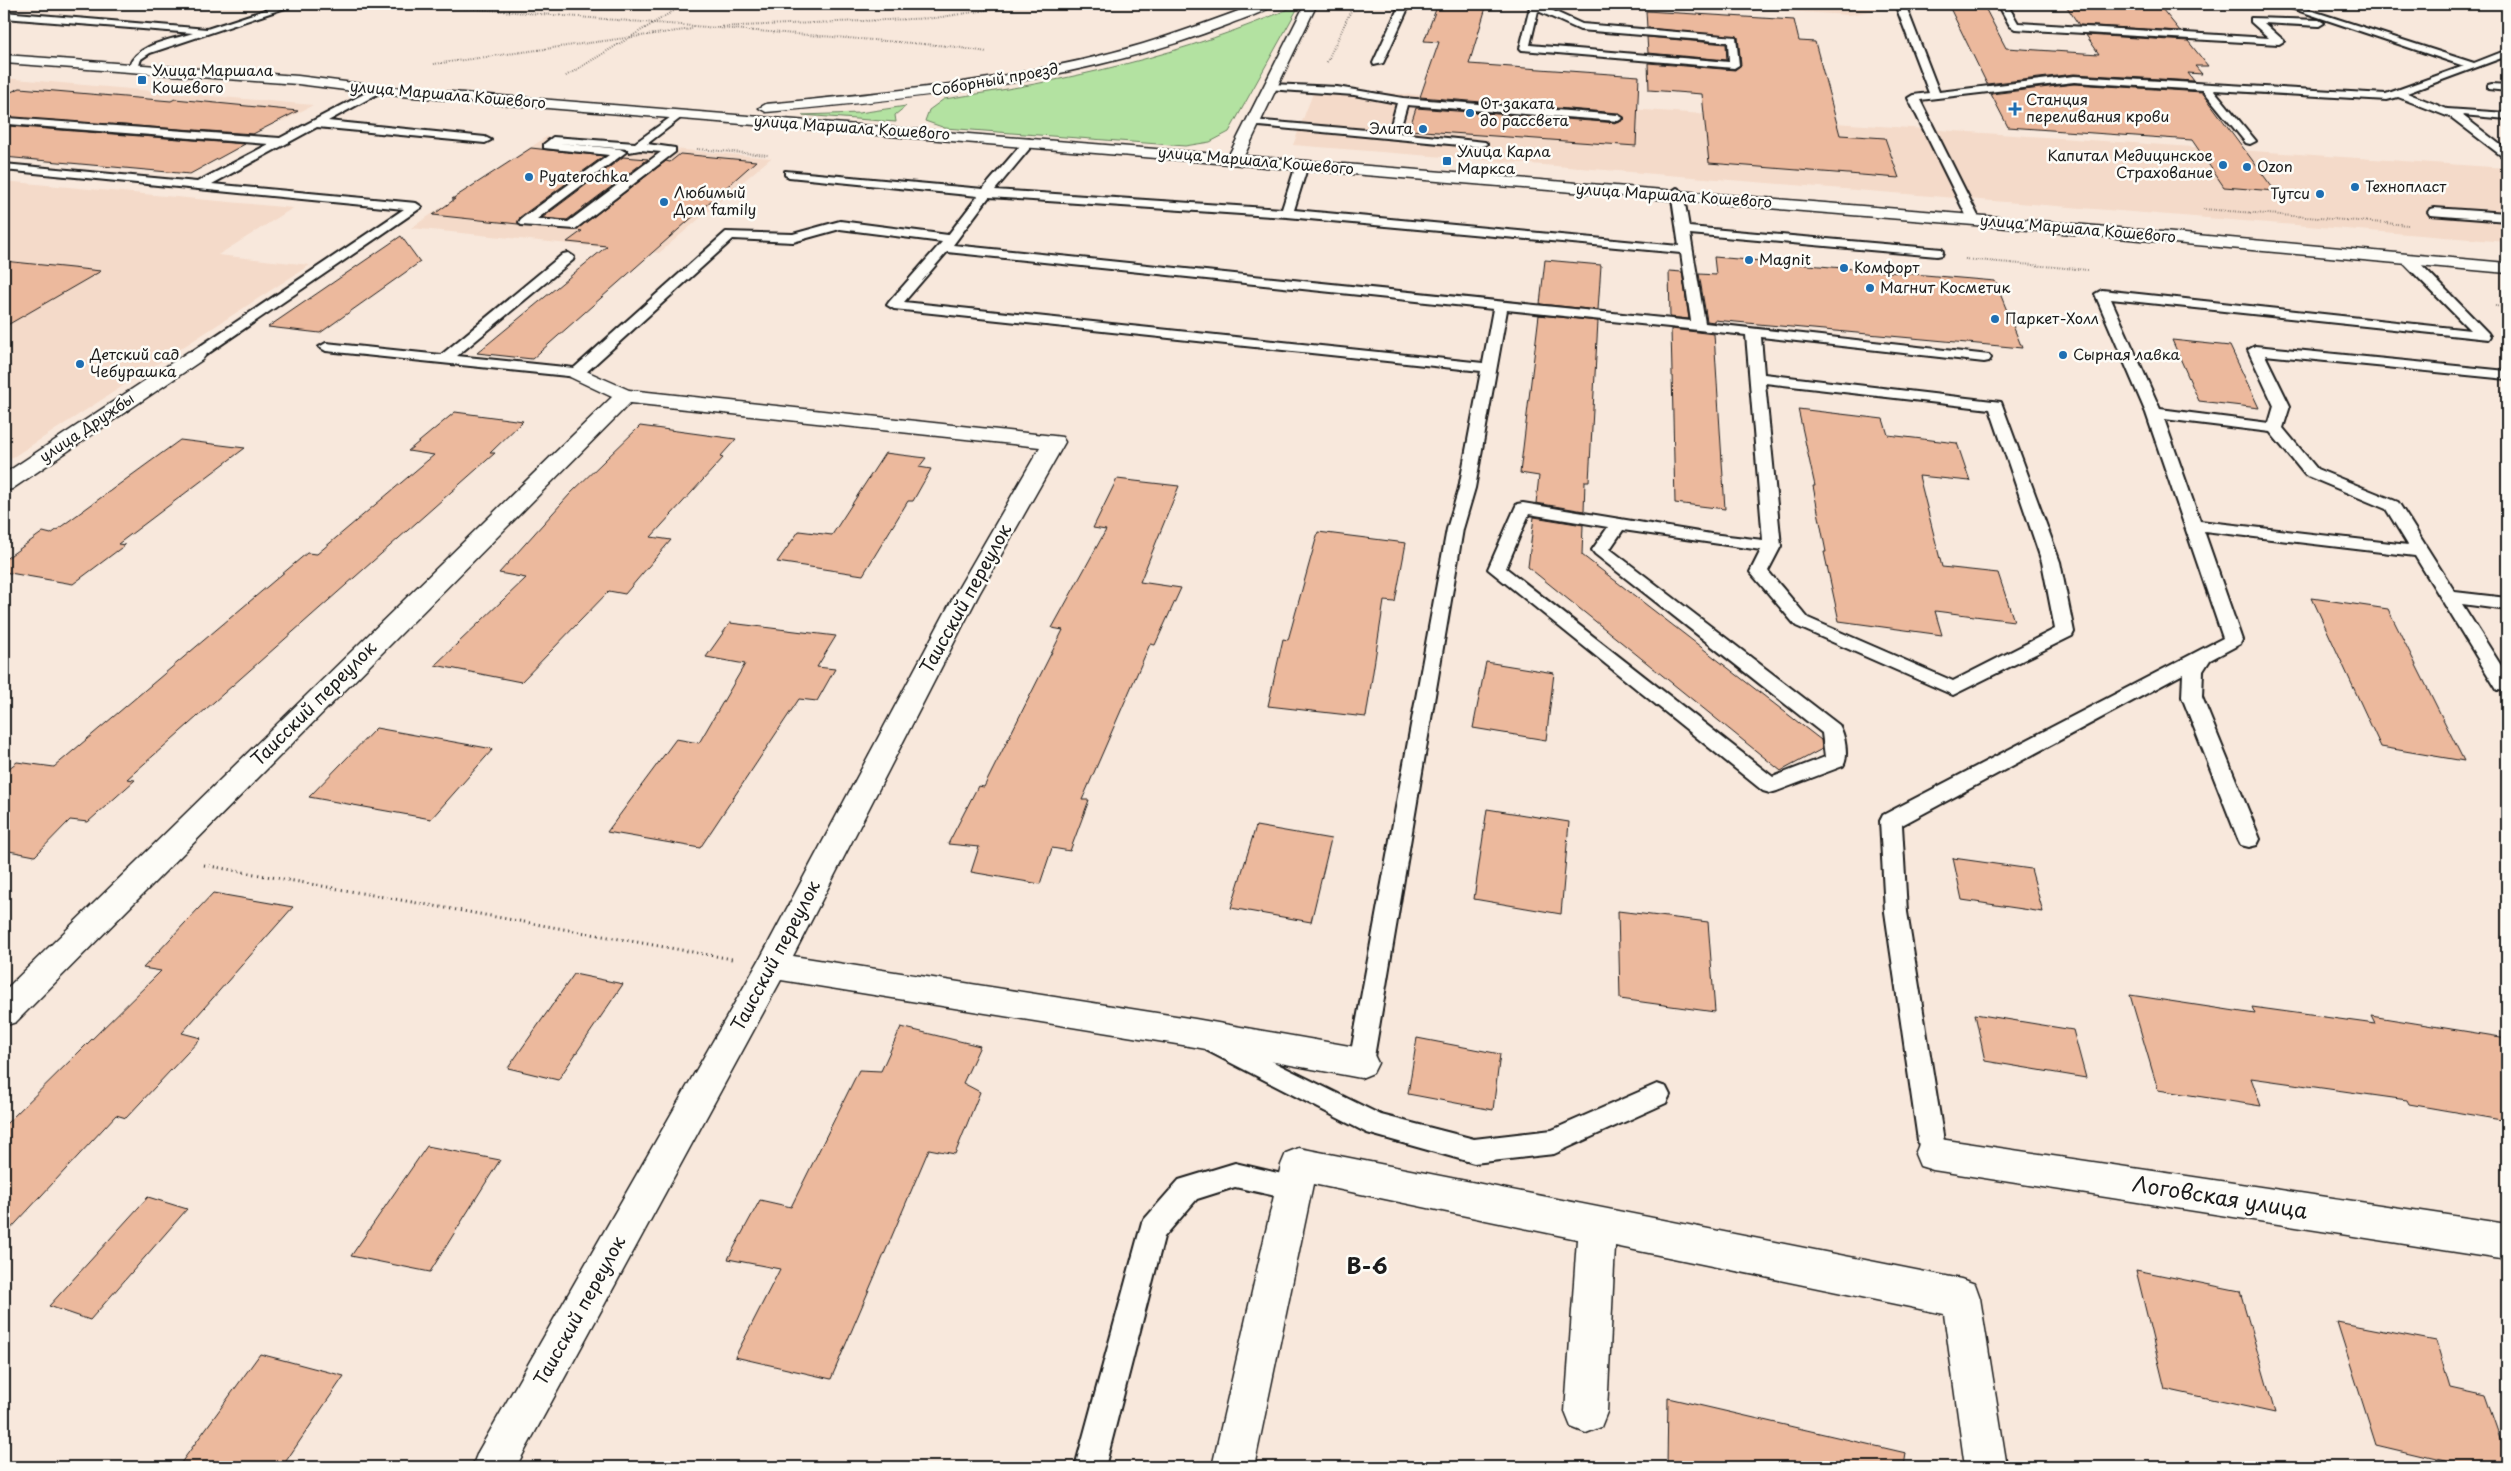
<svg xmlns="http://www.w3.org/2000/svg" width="2511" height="1471" viewBox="0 0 2511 1471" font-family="'Playpen Sans',sans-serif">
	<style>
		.built { fill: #f4dac9 }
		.green { fill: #b3e2a1; stroke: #687f5e }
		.building { fill: #ecb99d; stroke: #1c1c1c }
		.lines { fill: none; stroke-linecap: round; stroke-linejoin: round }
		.lane-casing { stroke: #1c1c1c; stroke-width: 4 }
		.street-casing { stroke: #1c1c1c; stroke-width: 3 }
		.secondary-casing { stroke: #1c1c1c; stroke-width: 3 }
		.path-far1 { stroke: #1c1c1c; stroke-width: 2; stroke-dasharray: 0.5 2; stroke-linecap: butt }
		.path { stroke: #1c1c1c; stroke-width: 3; stroke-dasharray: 1 4; stroke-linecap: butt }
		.lane { fill: #fdfcf7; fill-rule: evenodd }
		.street { fill: #fdfcf7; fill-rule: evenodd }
		.secondary { fill: #fdfcf7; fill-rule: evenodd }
		.poi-dot { fill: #1f6fb2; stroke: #fdfcf7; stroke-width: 2 }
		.labels { text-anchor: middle; stroke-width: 5; stroke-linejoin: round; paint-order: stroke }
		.far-poi-label { font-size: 15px; fill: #1c1c1c; stroke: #fdfcf7; text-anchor: start }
		.far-street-label { font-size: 15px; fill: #1c1c1c; stroke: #fdfcf7 }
		.street-label { font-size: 18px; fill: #1c1c1c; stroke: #fdfcf7 }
		.near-street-label { font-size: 21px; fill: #1c1c1c; stroke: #fdfcf7 }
		.near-neighbourhood-label { font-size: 22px; font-weight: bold; fill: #1c1c1c; stroke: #fdfcf7 }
	</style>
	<rect width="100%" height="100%" fill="#f8e8dc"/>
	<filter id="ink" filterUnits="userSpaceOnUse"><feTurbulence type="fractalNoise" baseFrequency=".02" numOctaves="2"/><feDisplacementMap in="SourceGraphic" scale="10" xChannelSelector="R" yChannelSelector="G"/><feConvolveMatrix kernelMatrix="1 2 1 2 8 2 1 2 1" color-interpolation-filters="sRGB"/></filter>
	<g filter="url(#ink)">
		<g class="built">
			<polygon points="1673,4 1879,4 1880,9 1850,15"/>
			<polygon points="4,78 313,105 283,121 4,96"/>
			<polygon points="1315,88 2507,168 2507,242 1293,145"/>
			<polygon points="546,137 771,158 659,253 411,228"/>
			<polygon points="4,181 293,208 218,255 310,265 4,463"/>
		</g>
		<g class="green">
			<path d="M1300,4L1229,132L1210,142L1185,146L945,128L925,121L929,110L944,99C1069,81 1185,55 1300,4Z"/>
			<polygon points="906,106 895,115 896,122 802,115 859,113"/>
		</g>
		<g class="building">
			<polygon points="1438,4 1487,4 1469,64 1639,76 1636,146 1409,130 1416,108 1618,123 1625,119 1618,113 1420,97 1439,42 1424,41"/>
			<polygon points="1948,4 1983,4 2006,48 2099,54 2086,35 2188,41 2208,66 2195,66 2202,74 2188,73 2194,81 2074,74 1987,84"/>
			<polygon points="2065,4 2158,4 2180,31 2079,25"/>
			<polygon points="1646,11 1794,20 1799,41 1815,42 1840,135 1885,138 1899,178 1709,163 1702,94 1649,90 1648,63 1735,70 1741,65 1738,37 1647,28"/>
			<polygon points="1647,37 1726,44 1727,60 1648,53"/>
			<polygon points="2074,84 2202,92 2275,191 2224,187 2192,140 2008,127 1991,94"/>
			<polygon points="20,88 171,101 175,99 298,111 253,134 4,117 4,95"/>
			<polygon points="4,125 8,126 245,144 190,174 4,157"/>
			<polygon points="531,148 604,156 520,217 518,224 433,215 455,199 452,199"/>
			<polygon points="680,154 756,161 532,359 477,353 607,246 567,242 582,231 576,230 666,161 670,162"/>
			<polygon points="623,157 648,159 567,220 542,218"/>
			<polygon points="401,236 420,262 320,333 268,327"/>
			<polygon points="1714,257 1995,281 2022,348 1714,320 1714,322 1707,321 1699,274 1716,275"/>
			<polygon points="1545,260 1601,265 1598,310 1540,304"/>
			<polygon points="4,261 101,271 4,327"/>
			<polygon points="1669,271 1682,272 1689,319 1670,317"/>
			<polygon points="1539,315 1598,321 1589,481 1585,481 1584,511 1536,503 1539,476 1520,473"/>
			<polygon points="1671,329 1714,334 1725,509 1675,503"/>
			<polygon points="2172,340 2230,346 2259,408 2199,401"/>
			<polygon points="1798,409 1883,419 1888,435 1957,443 1970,481 1919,476 1942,567 1998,573 2014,621 1935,611 1942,635 1839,621 1824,552 1826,552 1813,486 1815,486"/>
			<polygon points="455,412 523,421 490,453 495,453 127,779 135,780 88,822 70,820 35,856 4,850 4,772 17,762 54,767 307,553 317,554 434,455 408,451"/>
			<polygon points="640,426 736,439 720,457 723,458 651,537 671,540 625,594 609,591 521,682 435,665 526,578 499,573 570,494"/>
			<polygon points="180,440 245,448 118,544 125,545 73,584 4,572 4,560 43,532 51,534"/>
			<polygon points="885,453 926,458 919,467 931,469 913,501 908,501 863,575 777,562 799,531 832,535"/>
			<polygon points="1117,479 1179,486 1140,582 1181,588 1155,645 1150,644 1082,800 1089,800 1070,851 1052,848 1040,884 971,872 979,847 948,844 978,786 984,787 1063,630 1052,628 1106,530 1093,528"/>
			<polygon points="1534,517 1583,525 1582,555 1821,740 1822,749 1781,771 1528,567"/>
			<polygon points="1318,532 1406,543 1395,602 1384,601 1366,717 1268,706 1283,639 1288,640"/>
			<polygon points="2312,598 2388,609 2464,761 2381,747"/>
			<polygon points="730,623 836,636 817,667 835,669 817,701 799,699 700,848 607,832 676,739 699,743 745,664 706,657"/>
			<polygon points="1486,662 1554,673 1546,740 1473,728"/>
			<polygon points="376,728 493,749 431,819 309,797"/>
			<polygon points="1487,809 1569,822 1561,914 1474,899"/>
			<polygon points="1256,826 1331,839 1311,922 1231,908"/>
			<polygon points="1953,858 2031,869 2043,912 1962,900"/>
			<polygon points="213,893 293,907 182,1033 201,1038 126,1118 116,1115 4,1236 4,1126 161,971 143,968"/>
			<polygon points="1618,911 1708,922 1715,1012 1620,999"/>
			<polygon points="574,974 623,984 558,1080 508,1068"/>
			<polygon points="2130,995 2255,1014 2252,1007 2375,1024 2371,1016 2507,1038 2507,1121 2409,1104 2407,1100 2251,1078 2261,1106 2158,1090"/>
			<polygon points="1975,1014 2073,1030 2086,1078 1985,1061"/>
			<polygon points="901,1027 980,1046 963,1083 980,1092 955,1154 929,1149 831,1379 735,1357 780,1269 728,1259 760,1200 791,1207 859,1070 881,1071"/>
			<polygon points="1417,1038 1500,1054 1493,1110 1408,1094"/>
			<polygon points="427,1146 500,1160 430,1272 351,1256"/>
			<polygon points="148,1197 187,1209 90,1320 49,1306"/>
			<polygon points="2136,1270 2240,1291 2275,1413 2165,1389"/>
			<polygon points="2337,1322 2436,1341 2450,1388 2486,1396 2507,1456 2507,1467 2469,1467 2376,1445"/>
			<polygon points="260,1354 344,1376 282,1467 178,1467"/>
			<polygon points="1668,1398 1906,1453 1904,1467 1667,1467"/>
		</g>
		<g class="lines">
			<g class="lane-casing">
				<g id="lane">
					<path d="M283,4H297L150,53L141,59L138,68L134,69L129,66C138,43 172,40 193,33L4,18V12L207,29Z"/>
					<polygon points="1400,4 1410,4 1383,63 1374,65 1373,63"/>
					<path d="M1525,4H1538L1582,24L1736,37L1739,65L1734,68L1522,50L1520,48L1530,7ZM1538,11L1580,30L1728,42L1729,62L1530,45Z"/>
					<polygon points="1895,4 1905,4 1939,92 2074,76 2386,94 2464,66 2279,4 2291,4 2474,63 2507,50 2507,56 2407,93 2447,109 2507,113 2507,119 2462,115 2507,150 2507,158 2503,157 2452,118 2398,97 2387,100 2214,90 2256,141 2250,144 2246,143 2203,90 2074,82 1920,100 1978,216 1976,219 1968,219 1908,98 1913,95 1929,93"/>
					<polygon points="1998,4 2007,4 2018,23 2269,38 2251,22 2251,18 2319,20 2324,23 2319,26 2264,23 2282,39 2284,41 2279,44 2015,29 2010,26"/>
					<polygon points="1271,84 1337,87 1403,98 1618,115 1623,118 1618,121 1407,105 1399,133 1485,142 1487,144 1481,147 1248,125 1248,121 1252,120 1389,132 1397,103 1354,95 1267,89 1267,85"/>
					<polygon points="2492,84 2507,85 2507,91 2488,89 2488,85"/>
					<polygon points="377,87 381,88 381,92 328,121 485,137 491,140 485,143 317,127 212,184 416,203 422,207 200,359 195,360 188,356 190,353 404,209 4,170 4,164 197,182 269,144 8,124 4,123 4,119 8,118 280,138"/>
					<path d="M678,112L683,115L682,117L647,144L675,148V152L575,229L521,225L519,222L521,219L609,155L544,148V144L553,137L635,143ZM558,143L628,149L629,152L640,150L661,152L568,222L537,219L626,152L620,149Z"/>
					<path d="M1029,139L1035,142L995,190L1282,209L1296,165L1302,162L1308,165L1294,210L1679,246L1671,192L1677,188L1683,192L1689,227L1942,249L1943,252L1942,255L1937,256L1690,234L1705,323L1989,355L1991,358L1989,361L1984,362L1761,337L1764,374L2001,402L2060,562L2074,632L2072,636L1953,695L1796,626L1750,572L1761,550L1623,530L1610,549L1839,725C1845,734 1849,757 1843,766L1777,791L1770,793L1763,791L1488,569L1515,508L1517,504L1523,503L1711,534L1763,540L1746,335L1507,310L1475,488L1463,529L1373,1063L1370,1071L1361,1074L1352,1071L1349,1063L1447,529L1459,488L1481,371L894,309L887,305L889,302L942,242L840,229L793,242L733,239L582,376L577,377L326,351L319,347L326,343L441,355L563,254L568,253L574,257L573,260L457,356L574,368L726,232L793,234L840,221L948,235L978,196L789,177L785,175V171L983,189L1025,140ZM989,197L1287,217L1681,253L1691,321L953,245ZM947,252L1493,309L1483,363L904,302ZM1765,383L1990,409L2042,562L2055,629L1953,681L1808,618L1768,571L1781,546ZM1529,514L1608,527L1592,550L1595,554L1822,733L1825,757L1773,777L1506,568Z"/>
					<polygon points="2434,208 2507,213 2507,221 2430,215 2428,212 2430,209"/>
					<path d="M2408,255L2413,256L2488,333L2490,336L2488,339L2111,299L2160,409L2269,423L2274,406L2248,350L2255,346L2507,371V379L2265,355L2290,406L2283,428L2317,469L2398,502L2455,592L2507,598V610L2462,604L2507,675V691L2497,690L2415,556L2204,531L2242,640L2240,644L2210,660L2203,671L2202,697L2260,839L2257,845L2249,847L2241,845L2238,839L2182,697L2183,674L1902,825L1907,912L1946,1154L1942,1162L1933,1166L1924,1162L1920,1154L1885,912L1880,821L1883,815L2223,638L2146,413L2095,294L2102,290L2470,330L2403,262L2402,259L2403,256ZM2164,419L2270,432L2305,475L2386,509L2408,545L2200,521Z"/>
					<polygon points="1215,1033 1381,1115 1474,1139 1552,1130 1657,1084 1666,1087 1670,1095 1666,1103 1554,1154 1474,1163 1367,1133 1206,1050 1203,1043 1206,1036"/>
					<polygon points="1235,1163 1303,1179 1307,1188 1303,1197 1294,1200 1235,1187 1197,1199 1164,1237 1105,1467 1075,1467 1142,1222 1179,1180"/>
				</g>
			</g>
			<g class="street-casing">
				<g id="street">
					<polygon points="195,350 202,352 205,356 202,360 12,489 4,491 4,474 188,352"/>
					<polygon points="577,367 629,390 1054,436 1062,437 1065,442 979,594 793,956 1195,1019 1361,1048 1373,1053 1378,1063 1373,1073 1361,1078 1195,1047 781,980 516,1467 472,1467 478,1452 761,957 955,594 1040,447 630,403 16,1022 4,1026 4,991 612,397 570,377 567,373 570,369"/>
					<polygon points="1933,1138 2507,1224 2507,1260 1933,1170 1920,1166 1915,1154 1920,1142"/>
					<polygon points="1299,1148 1961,1279 1975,1284 1980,1298 2007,1467 1965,1467 1944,1314 1615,1246 1607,1412 1601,1427 1586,1433 1571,1427 1565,1412 1577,1239 1313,1184 1254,1467 1212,1467 1281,1165 1286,1153"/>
				</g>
			</g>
			<g class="secondary-casing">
				<g id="secondary">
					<path d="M1257,4H1274C1268,12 1240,19 1230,24C1083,81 922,98 766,112L759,108L766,104C892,92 1021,80 1143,44C1182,32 1220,18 1257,4Z"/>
					<polygon points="1305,4 1317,4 1244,156 1974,215 2507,263 2507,273 1974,225 377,94 298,84 4,63 4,55 298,76 377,86 1229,155"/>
				</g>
			</g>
			<g class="path-far1">
				<polyline points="412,4 949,46 987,52"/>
				<polyline points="716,27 935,18 1025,4"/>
				<polyline points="1327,62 1354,4"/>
				<polyline points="434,64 692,29"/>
				<polyline points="566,76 685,4"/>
				<polyline points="697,149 768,155"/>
				<polyline points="2203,209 2409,225"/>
				<polyline points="1965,259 2088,270"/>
				<polyline points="2495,306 2507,307"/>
			</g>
			<polyline class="path" points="204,865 732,959"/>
			<use href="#lane" class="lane"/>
			<use href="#street" class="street"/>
			<use href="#secondary" class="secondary"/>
		</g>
	</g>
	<g class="poi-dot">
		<rect x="137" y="75" width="10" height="10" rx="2.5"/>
		<path d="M2012.5 101.5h5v5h5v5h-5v5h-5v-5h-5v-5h5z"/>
		<circle cx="1470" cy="113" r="5"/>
		<circle cx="1423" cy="129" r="5"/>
		<rect x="1442" y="156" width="10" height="10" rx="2.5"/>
		<circle cx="2223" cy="165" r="5"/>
		<circle cx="2247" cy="167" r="5"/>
		<circle cx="529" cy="177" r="5"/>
		<circle cx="2355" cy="187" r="5"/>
		<circle cx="2320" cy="194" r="5"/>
		<circle cx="664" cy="202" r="5"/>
		<circle cx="1749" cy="260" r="5"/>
		<circle cx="1844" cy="268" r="5"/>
		<circle cx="1870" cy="288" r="5"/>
		<circle cx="1995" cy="319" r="5"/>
		<circle cx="2063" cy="355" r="5"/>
		<circle cx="80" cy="364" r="5"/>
	</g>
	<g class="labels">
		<g class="far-poi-label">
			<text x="152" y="76">Улица Маршала<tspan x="152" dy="17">Кошевого</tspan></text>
			<text x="2026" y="105">Станция<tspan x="2026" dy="17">переливания крови</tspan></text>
			<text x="1480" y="109">От заката<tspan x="1480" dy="17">до рассвета</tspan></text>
			<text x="1413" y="134" text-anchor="end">Элита</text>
			<text x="1457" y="157">Улица Карла<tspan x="1457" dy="17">Маркса</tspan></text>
			<text x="2213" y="161" text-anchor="end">Капитал Медицинское<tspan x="2213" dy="17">Страхование</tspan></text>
			<text x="2257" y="172">Ozon</text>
			<text x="539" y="182">Pyaterochka</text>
			<text x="2365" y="192">Технопласт</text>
			<text x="674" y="198">Любимый<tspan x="674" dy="17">Дом family</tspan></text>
			<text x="2310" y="199" text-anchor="end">Тутси</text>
			<text x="1759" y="265">Magnit</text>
			<text x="1854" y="273">Комфорт</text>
			<text x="1880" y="293">Магнит Косметик</text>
			<text x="2005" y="324">Паркет-Холл</text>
			<text x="90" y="360">Детский сад<tspan x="90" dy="17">Чебурашка</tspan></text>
			<text x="2073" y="360">Сырная лавка</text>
		</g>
		<g class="far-street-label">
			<text transform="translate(995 80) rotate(-10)" y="5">Соборный проезд</text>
			<text transform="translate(448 95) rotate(5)" y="5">улица Маршала Кошевого</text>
			<text transform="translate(852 128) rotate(4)" y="5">улица Маршала Кошевого</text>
			<text transform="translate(1256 161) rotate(5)" y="5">улица Маршала Кошевого</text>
			<text transform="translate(1674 196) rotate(4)" y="5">улица Маршала Кошевого</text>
			<text transform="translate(2078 229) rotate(5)" y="5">улица Маршала Кошевого</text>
			<text transform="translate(87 428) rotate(-34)" y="5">улица Дружбы</text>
		</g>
		<g class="street-label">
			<text transform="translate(966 599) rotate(-61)" y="6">Таисский переулок</text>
			<text transform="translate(314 704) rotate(-45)" y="6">Таисский переулок</text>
			<text transform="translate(776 956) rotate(-62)" y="6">Таисский переулок</text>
			<text transform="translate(580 1311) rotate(-61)" y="6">Таисский переулок</text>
		</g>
		<g class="near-street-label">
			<text transform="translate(2220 1198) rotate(9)" y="7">Логовская улица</text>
		</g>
		<g class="near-neighbourhood-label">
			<text x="1367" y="1274">В-6</text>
		</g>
	</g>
	<rect width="2511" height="1471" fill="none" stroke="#fdfcf7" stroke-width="20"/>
	<rect x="10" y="10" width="2491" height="1451" fill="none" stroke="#1c1c1c" stroke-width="2" filter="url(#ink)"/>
</svg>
